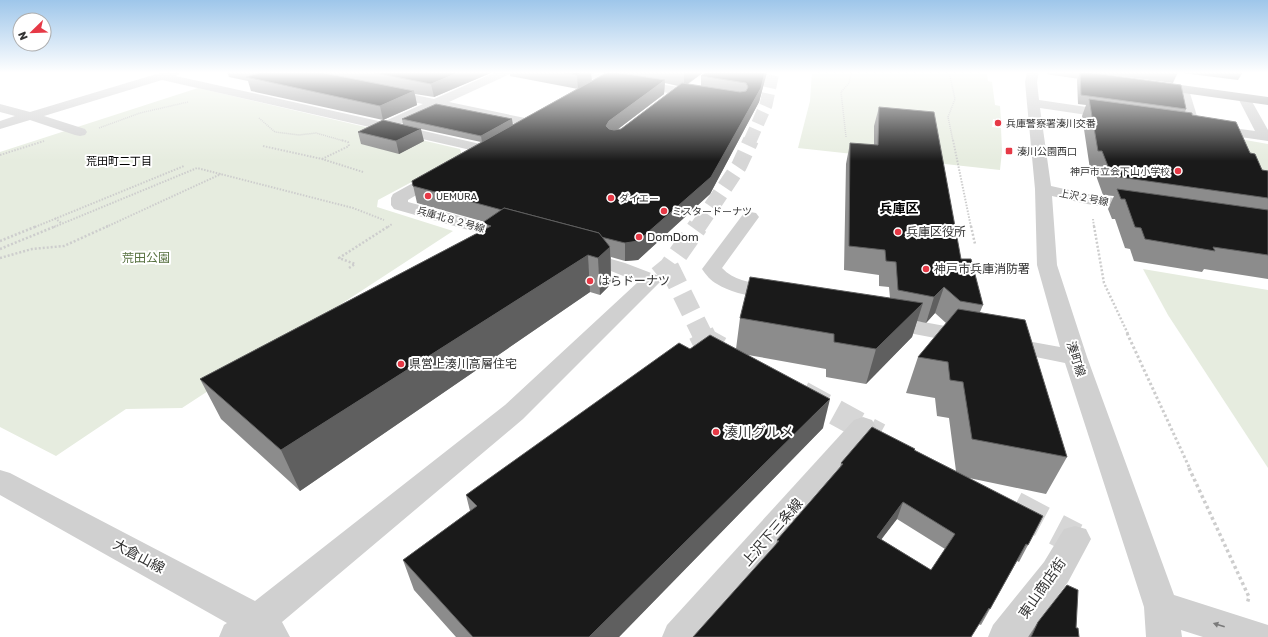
<svg xmlns="http://www.w3.org/2000/svg" width="1268" height="637" viewBox="0 0 1268 637" font-family="Rubik,'Noto Sans JP',sans-serif">
	<style>
		.green { fill: #e6ecdf }
		.lines { fill: none; stroke-linecap: round; stroke-linejoin: round }
		.minor-tunnel-far4 { stroke: #d6d6d6; stroke-width: 13; stroke-dasharray: 13 6; stroke-linecap: butt }
		.minor-tunnel-far3 { stroke: #d6d6d6; stroke-width: 16; stroke-dasharray: 16 8; stroke-linecap: butt }
		.minor-tunnel-far2 { stroke: #d6d6d6; stroke-width: 20; stroke-dasharray: 20 10; stroke-linecap: butt }
		.minor-tunnel-far1 { stroke: #d6d6d6; stroke-width: 26; stroke-dasharray: 26 12; stroke-linecap: butt }
		.minor-tunnel { stroke: #d6d6d6; stroke-width: 32; stroke-dasharray: 32 16; stroke-linecap: butt }
		.path-far4 { stroke: #cdcdcd; stroke-width: 1.5; stroke-dasharray: 1 1; stroke-linecap: butt }
		.path-far3 { stroke: #cdcdcd; stroke-width: 2; stroke-dasharray: 1.5 1.5; stroke-linecap: butt }
		.path-far2 { stroke: #cdcdcd; stroke-width: 2.5; stroke-dasharray: 2 2; stroke-linecap: butt }
		.path-far1 { stroke: #cdcdcd; stroke-width: 3; stroke-dasharray: 2.5 2.5; stroke-linecap: butt }
		.path { stroke: #cdcdcd; stroke-width: 3.5; stroke-dasharray: 3 3; stroke-linecap: butt }
		.minor { fill: #d0d0d0; fill-rule: evenodd }
		.major { fill: #ababab; fill-rule: evenodd }
		.wall { fill: #8c8c8c; fill-rule: evenodd }
		.shaded-wall { fill: #5f5f5f }
		.building { fill: #1a1a1a; stroke: #5f5f5f; fill-rule: evenodd }
		.oneway { fill: #7a7a7a }
		.poi-dot { fill: #e63946; stroke: #fff; stroke-width: 1.5 }
		.labels { text-anchor: middle; stroke-width: 4; stroke-linejoin: round; paint-order: stroke }
		.far-poi-label { font-size: 10px; fill: #333; stroke: #fff; text-anchor: start }
		.far-street-label { font-size: 10px; fill: #333; stroke: #fff }
		.far-neighbourhood-label { font-size: 11px; fill: #000; stroke: #fff }
		.poi-label { font-size: 12px; fill: #333; stroke: #fff; text-anchor: start }
		.park-label { font-size: 12px; fill: #56703f; stroke: #fff }
		.street-label { font-size: 12px; fill: #333; stroke: #fff }
		.far-district-label { font-size: 13px; font-weight: bold; fill: #000; stroke: #fff }
		.near-poi-label { font-size: 14px; fill: #333; stroke: #fff; text-anchor: start }
		.near-street-label { font-size: 14px; fill: #333; stroke: #fff }
	</style>
	<rect width="100%" height="100%" fill="#fff"/>
	<g class="green">
		<polygon points="812,72 981,72 982,74 987,74 988,81 992,82 995,105 1000,106 1001,120 993,119 992,127 1001,128 1002,151 1000,170 798,148 810,101"/>
		<polygon points="198,88 460,149 462,155 378,200 377,207 453,231 182,408 126,409 56,456 0,427 0,152"/>
		<polygon points="1234,138 1268,144 1268,189"/>
		<polygon points="1143,269 1268,290 1268,468 1168,315"/>
	</g>
	<g class="lines">
		<polyline class="minor-tunnel-far4" points="750,141 766,105 773,72"/>
		<polyline class="minor-tunnel-far3" points="698,227 739,166 751,140"/>
		<g class="minor-tunnel-far2">
			<polyline points="669,267 702,334"/>
			<polyline points="658,276 669,267 698,226"/>
		</g>
		<g class="minor-tunnel-far1">
			<polyline points="701,333 705,341 728,354"/>
			<polyline points="802,394 879,436"/>
		</g>
		<polyline class="minor-tunnel" points="1014,507 1075,539"/>
		<g class="path-far4">
			<polyline points="949,72 955,99 948,117 953,141"/>
			<polyline points="259,118 275,132 299,135 316,133 344,141"/>
			<polyline points="99,128 140,113 188,102"/>
			<polyline points="846,137 841,92 849,83 851,72"/>
		</g>
		<g class="path-far3">
			<polyline points="953,140 971,227"/>
			<polyline points="263,146 322,159 363,172"/>
			<polyline points="0,155 44,141"/>
			<polyline points="322,159 349,146 348,142 341,140"/>
			<polyline points="55,218 61,223"/>
			<polyline points="1093,219 1094,227"/>
			<polyline points="35,227 184,166"/>
			<polyline points="54,227 197,168 353,208 384,220"/>
			<polyline points="106,227 221,174"/>
			<polyline points="388,227 392,224"/>
		</g>
		<g class="path-far2">
			<polyline points="971,226 975,244"/>
			<polyline points="1094,226 1104,283 1128,334"/>
			<polyline points="0,241 37,226"/>
			<polyline points="0,249 56,226"/>
			<polyline points="0,258 32,249 64,246 108,226"/>
			<polyline points="349,268 355,264 339,258 389,226"/>
		</g>
		<polyline class="path-far1" points="1127,333 1190,469"/>
		<polyline class="path" points="1189,468 1249,597 1247,604"/>
		<g class="minor">
			<polygon points="163,72 181,72 176,76 383,122 423,104 382,96 380,93 382,90 386,89 434,99 496,72 512,72 510,74 449,102 530,119 535,120 537,123 535,126 530,127 437,108 398,125 489,146 491,149 489,152 484,153 162,80 44,116 85,129 87,132 85,135 80,136 75,135 30,120 0,129 0,121 15,116 0,112 0,104 30,112"/>
			<polygon points="561,72 587,72 702,91 706,92 708,95 706,98 702,99 567,75 563,74"/>
			<polygon points="1027,72 1039,72 1037,82 1039,100 1114,111 1119,112 1121,115 1119,118 1114,119 1040,108 1051,186 1087,194 1141,202 1147,203 1150,207 1147,211 1141,212 1087,204 1052,196 1057,265 1087,357 1174,595 1268,625 1268,637 1203,637 1181,630 1182,637 1146,637 1144,607 1065,363 997,349 993,344 997,339 1005,337 1060,347 1037,265 1035,189 1025,82"/>
			<polygon points="1183,86 1187,87 1189,90 1200,126 1198,129 1193,130 1188,129 1186,126 1177,90 1179,87"/>
			<polygon points="1244,94 1248,95 1250,98 1268,130 1268,141 1206,132 1204,129 1206,126 1211,125 1255,131 1238,98 1240,95"/>
			<polygon points="439,170 445,172 447,175 445,178 408,200 408,202 518,232 520,236 518,240 511,242 504,240 394,209 391,205 391,198 393,194 433,172"/>
			<path d="M750,212L756,213L759,217L722,268C739,286 763,282 784,288L787,292L784,296C767,301 732,294 717,284C711,281 706,275 702,269L744,213Z"/>
			<polygon points="583,251 625,263 659,276 662,280 523,419 282,622 290,637 219,637 224,625 227,623 0,495 0,470 10,473 255,601 505,405 638,282 611,271 576,261 573,257 576,253"/>
			<polygon points="885,315 967,330 975,332 978,337 975,342 967,344 877,327 874,322 877,317"/>
			<polygon points="863,417 872,420 876,427 872,434 703,637 662,637 667,625 854,420"/>
			<polygon points="1075,526 1086,529 1091,539 1068,582 1028,637 988,637 993,625 1044,562 1064,529"/>
		</g>
		<g class="major">
			<polygon points="1046,72 1080,72 1108,75 1112,76 1114,79 1112,82 1108,83 1052,75 1048,74"/>
			<polygon points="1152,81 1268,97 1268,105 1148,88 1146,85 1148,82"/>
		</g>
	</g>
	<g class="wall">
		<polygon points="227,72 493,72 434,97 415,94 417,105 383,120 424,141 399,154 361,144 358,132 383,120 251,91 248,81 229,77"/>
		<polygon points="510,72 591,72 578,89 510,76"/>
		<path d="M596,72H614L622,73V72H704L688,84L701,86V76L706,72H767L759,102L710,194L638,260L625,261L611,257V284L600,295L590,292L300,491L221,419L200,379L483,230L482,223L485,222L417,203L412,181L481,142L403,125L402,119L513,125L605,73ZM665,83L678,86L621,129H618L664,94Z"/>
		<polygon points="1080,72 1086,72 1186,109 1185,112 1192,115 1250,153 1262,170 1268,171 1268,279 1204,269 1202,272 1134,261 1130,249 1125,248 1115,219 1112,219 1108,209 1114,196 1103,195 1094,170 1090,169 1082,116 1086,105 1078,104 1077,80"/>
		<polygon points="1088,72 1178,72 1173,83"/>
		<polygon points="1182,72 1243,72 1238,80 1183,73"/>
		<path d="M879,107L961,259L983,305L980,312L1067,457L1046,494L969,478L1028,545L1019,562L1017,561L981,625L776,545L777,540L840,467L841,463L914,450L956,471L949,418L937,416L935,398L906,393L918,357L946,323L935,313L926,323L917,321L912,337L866,384L826,377V369L748,355L823,428L619,637H456L414,590L403,560L470,511L466,495L690,349H736L740,318L890,298L889,287L879,286V275L844,270L846,164L850,143L874,145V126ZM897,519L945,549L931,570L881,539Z"/>
		<polygon points="1038,622 1076,628 1079,637 1028,637"/>
	</g>
	<g class="shaded-wall">
		<polygon points="460,72 493,72 434,97 431,84"/>
		<polygon points="583,72 591,72 592,81 578,89 577,75"/>
		<polygon points="686,72 704,72 684,86 684,73"/>
		<polygon points="765,72 767,72 759,102 710,194 638,260 625,261 625,243"/>
		<polygon points="665,80 664,94 609,136 606,126 609,121"/>
		<polygon points="414,91 417,105 383,120 380,106"/>
		<polygon points="512,119 513,125 482,142 481,136"/>
		<polygon points="421,129 424,141 399,154 396,141"/>
		<polygon points="610,247 611,284 600,295 598,258"/>
		<polygon points="588,255 590,292 300,491 281,450"/>
		<polygon points="944,287 935,313 926,323 934,297"/>
		<polygon points="923,303 912,337 866,384 876,349"/>
		<polygon points="830,399 823,428 619,637 589,637"/>
		<polygon points="903,502 897,519 871,553 877,537"/>
	</g>
	<g class="building">
		<polygon points="260,72 319,72 414,91 380,106 246,77 262,72"/>
		<polygon points="370,72 460,72 431,84"/>
		<polygon points="560,72 583,72 577,75"/>
		<polygon points="608,72 614,72 665,80 609,121 606,126 609,129 614,130 621,129 682,83 740,92 746,91 748,87 746,83 701,76 706,72 765,72 761,88 711,177 638,241 625,243 601,237 599,233 504,208 502,210 413,186 412,181"/>
		<polygon points="1080,72 1086,72 1181,85 1186,109 1081,95"/>
		<polygon points="1089,99 1192,113 1192,115 1236,122 1250,153 1255,154 1262,170 1268,171 1268,198 1112,176 1102,151 1098,151"/>
		<polygon points="436,104 512,119 481,136 402,119"/>
		<polygon points="879,107 934,112 961,259 971,259 983,305 960,301 944,287 934,297 898,290 896,262 886,261 885,250 849,246 850,143 878,145"/>
		<polygon points="383,120 421,129 396,141 358,132"/>
		<polygon points="1117,189 1268,210 1268,255 1213,247 1215,251 1145,239 1141,228 1135,227 1125,199 1121,199"/>
		<polygon points="504,208 599,233 610,247 598,258 588,255 281,450 200,379 491,226 482,223"/>
		<polygon points="750,277 923,303 876,349 834,342 834,334 740,318"/>
		<polygon points="958,309 1025,320 1067,457 972,439 963,382 950,380 948,362 918,357"/>
		<polygon points="710,335 830,399 589,637 473,637 403,560 477,506 466,495 679,343 690,349"/>
		<path d="M872,427L915,449L914,450L1043,516L1028,545L1026,544L990,609L989,608L971,637H693L779,541L777,540L843,464L841,463ZM903,502L955,534L931,570L877,537Z"/>
		<polygon points="1067,585 1078,590 1076,628 1078,628 1079,637 1031,637 1038,622"/>
	</g>
	<defs><path id="oneway-solid" d="M-6-.8H1V-3.2L6.5 0L1 3.2V.8H-6Z"/></defs>
	<use class="oneway" href="#oneway-solid" transform="translate(1219 625) rotate(-162)"/>
	<linearGradient id="sky" x2="0" y2="1"><stop stop-color="#9ec6ea"/><stop offset="0.45" stop-color="#fff"/><stop offset="1" stop-color="#fff" stop-opacity="0"/></linearGradient>
	<rect width="1268" height="161" fill="url(#sky)"/>
	<g class="poi-dot">
		<circle cx="998" cy="123" r="4"/>
		<rect x="1005" y="147" width="8" height="8" rx="2"/>
		<circle cx="1178" cy="171" r="4"/>
		<circle cx="428" cy="196" r="4"/>
		<circle cx="611" cy="198" r="4"/>
		<circle cx="664" cy="211" r="4"/>
		<circle cx="898" cy="232" r="4"/>
		<circle cx="639" cy="237" r="4"/>
		<circle cx="926" cy="269" r="4"/>
		<circle cx="590" cy="281" r="4"/>
		<circle cx="401" cy="364" r="4"/>
		<circle cx="716" cy="432" r="4"/>
	</g>
	<g class="labels">
		<g class="far-poi-label">
			<text x="1006" y="127">兵庫警察署湊川交番</text>
			<text x="1017" y="155">湊川公園西口</text>
			<text x="1170" y="175" text-anchor="end">神戸市立会下山小学校</text>
			<text x="436" y="200">UEMURA</text>
			<text x="619" y="202">ダイエー</text>
			<text x="672" y="215">ミスタードーナツ</text>
		</g>
		<g class="far-street-label">
			<text transform="translate(1084 197) rotate(11)" y="4">上沢２号線</text>
			<text transform="translate(451 219) rotate(16)" y="4">兵庫北８２号線</text>
		</g>
		<g class="far-neighbourhood-label">
			<text x="119" y="165">荒田町二丁目</text>
		</g>
		<g class="poi-label">
			<text x="906" y="236">兵庫区役所</text>
			<text x="647" y="241">DomDom</text>
			<text x="934" y="273">神戸市兵庫消防署</text>
			<text x="598" y="285">はらドーナツ</text>
			<text x="409" y="368">県営上湊川高層住宅</text>
		</g>
		<g class="park-label">
			<text x="146" y="262">荒田公園</text>
		</g>
		<g class="street-label">
			<text transform="translate(1076 359) rotate(72)" y="4">湊町線</text>
		</g>
		<g class="far-district-label">
			<text x="899" y="213">兵庫区</text>
		</g>
		<g class="near-poi-label">
			<text x="724" y="437">湊川グルメ</text>
		</g>
		<g class="near-street-label">
			<text transform="translate(772 532) rotate(-49)" y="5">上沢下三条線</text>
			<text transform="translate(139 556) rotate(28)" y="5">大倉山線</text>
			<text transform="translate(1042 588) rotate(-55)" y="5">東山商店街</text>
		</g>
	</g>
	<g transform="translate(32 32) rotate(247)"><circle r="19" fill="#ffffff" stroke="#adadad"/>
	<path d="M0-3L7 15L0 10L-7 15Z" fill="#e63946"/>
	<text y="-6" font-size="11" font-weight="bold" text-anchor="middle" fill="#333333">N</text>
	</g>
</svg>
